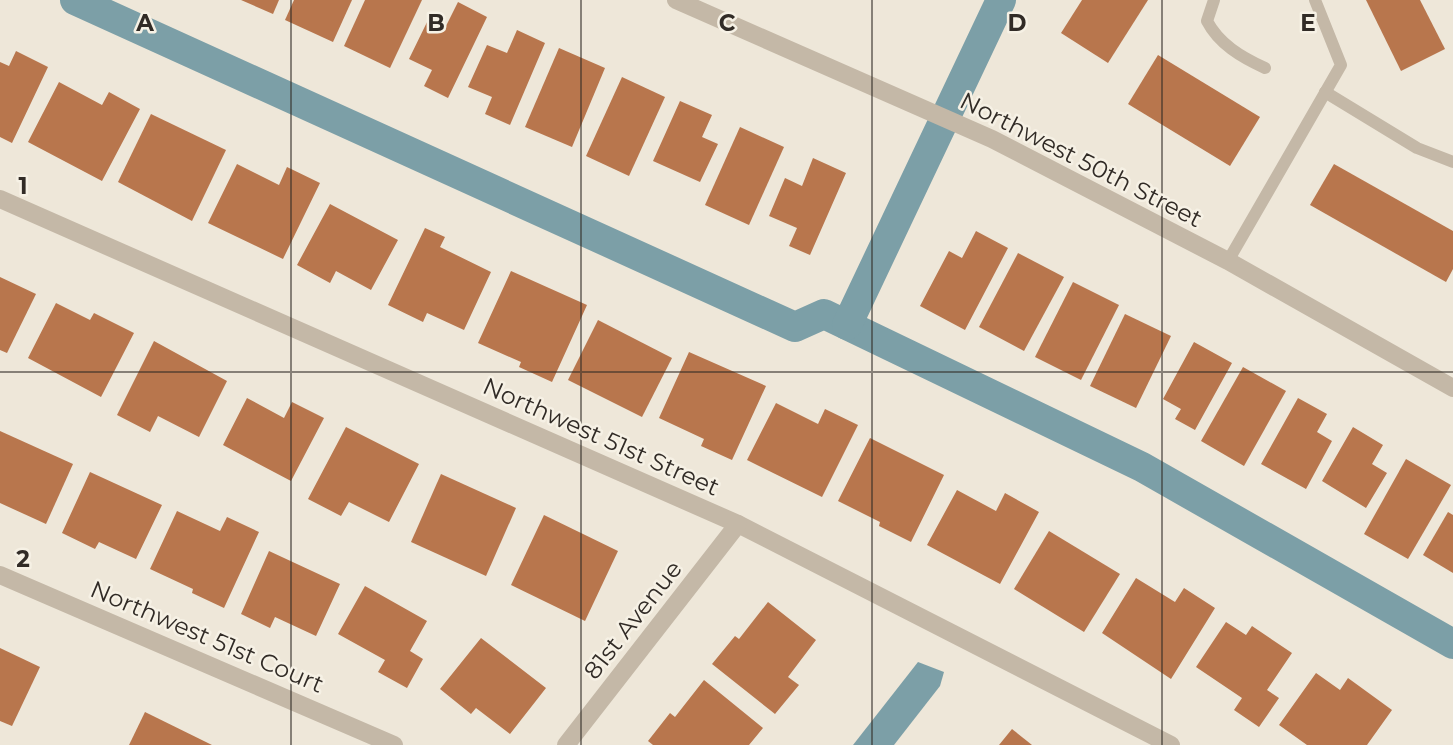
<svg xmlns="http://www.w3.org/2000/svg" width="1453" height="745" viewBox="0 0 1453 745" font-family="Montserrat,sans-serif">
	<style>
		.water { fill: #7c9fa7 }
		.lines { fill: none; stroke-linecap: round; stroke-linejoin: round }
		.canal { stroke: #7c9fa7; stroke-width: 30 }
		.building { fill: #b8764d }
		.service { stroke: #c4b8a7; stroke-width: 12 }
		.minor { stroke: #c4b8a7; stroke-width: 18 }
		.tertiary { stroke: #c4b8a7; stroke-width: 18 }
		.grid { fill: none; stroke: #312b26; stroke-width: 2; stroke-opacity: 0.55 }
		.labels { text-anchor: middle; stroke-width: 5; stroke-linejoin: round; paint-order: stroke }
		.street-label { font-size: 24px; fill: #312b26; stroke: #f6f1e5 }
		.grid-label { font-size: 23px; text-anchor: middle; font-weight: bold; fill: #312b26; stroke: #f6f1e5; stroke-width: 5; stroke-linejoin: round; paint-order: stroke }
	</style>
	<rect width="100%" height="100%" fill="#eee7d9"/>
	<polygon class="water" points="918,662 944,672 940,686 894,745 853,745"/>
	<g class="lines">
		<g class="canal">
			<polyline points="75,0 795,327 824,314 1142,467 1453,644"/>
			<polyline points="847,325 1001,0"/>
		</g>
	</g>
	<g class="building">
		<polygon points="241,0 279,0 273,14"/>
		<polygon points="294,0 352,0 333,42 285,20"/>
		<polygon points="365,0 422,0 390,68 344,46"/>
		<polygon points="1082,0 1148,0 1108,63 1061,33"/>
		<polygon points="1366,0 1420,0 1445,49 1401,71"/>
		<polygon points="458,2 487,17 448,98 424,86 432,70 409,59 429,18 446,26"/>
		<polygon points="517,30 545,43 510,125 485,114 492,97 468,87 487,45 507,53"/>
		<polygon points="559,48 605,68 572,147 525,127"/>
		<polygon points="16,51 48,67 12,143 0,137 0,62 9,66"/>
		<polygon points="1158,55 1260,117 1230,166 1128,104"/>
		<polygon points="622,77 665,97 629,176 586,156"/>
		<polygon points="59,82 102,105 109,92 140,109 102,181 28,142"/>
		<polygon points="680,101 712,115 702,137 718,144 700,182 653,161"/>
		<polygon points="151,114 226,150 192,221 118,182"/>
		<polygon points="740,127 784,147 749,225 705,205"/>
		<polygon points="813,158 846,173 810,255 789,246 797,228 769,216 785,178 802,186"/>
		<polygon points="237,164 279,185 287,167 320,183 283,259 208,223"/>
		<polygon points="1334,164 1453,231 1453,269 1446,282 1310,205"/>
		<polygon points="330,204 398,240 371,290 336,271 330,283 297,265"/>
		<polygon points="425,228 445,237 440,247 491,272 464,330 427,313 423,322 388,305"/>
		<polygon points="976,231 1008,248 965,330 920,306 949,251 962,258"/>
		<polygon points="1018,253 1064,277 1024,351 979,327"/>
		<polygon points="511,271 587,305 552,382 519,367 521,362 478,343"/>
		<polygon points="0,277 36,294 7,353 0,350"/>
		<polygon points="1073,282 1119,305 1081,380 1035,357"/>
		<polygon points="56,303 90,320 94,313 134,333 101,397 28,358"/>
		<polygon points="1125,314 1171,336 1136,408 1090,386"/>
		<polygon points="598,320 672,358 642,417 568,380"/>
		<polygon points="154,341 227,381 199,437 158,416 150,432 117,415"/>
		<polygon points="1194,342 1232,363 1195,430 1175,419 1181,409 1163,399"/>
		<polygon points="689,352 766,386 732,460 701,446 704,439 659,418"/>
		<polygon points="1243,367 1286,391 1244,466 1201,441"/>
		<polygon points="247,398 284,418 292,402 324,418 291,481 223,445"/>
		<polygon points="1298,398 1327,414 1317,432 1332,441 1306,489 1261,464"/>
		<polygon points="776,403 818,424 825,409 858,425 822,497 747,460"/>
		<polygon points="346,427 419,464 389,522 349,502 341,516 308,499"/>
		<polygon points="1353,427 1383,445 1372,464 1387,473 1366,508 1322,481"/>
		<polygon points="0,431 73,464 46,524 0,503"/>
		<polygon points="870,438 944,475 911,542 879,526 880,522 838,501"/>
		<polygon points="1406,459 1451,485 1408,559 1364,534"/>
		<polygon points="90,472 162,505 136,559 99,542 95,549 62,533"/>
		<polygon points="441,474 516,508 486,576 411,542"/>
		<polygon points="957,490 996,511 1005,493 1039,512 1000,584 927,545"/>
		<polygon points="177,511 220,531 227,517 259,532 224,608 192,593 193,589 150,569"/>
		<polygon points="1448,512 1453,515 1453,573 1423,555"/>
		<polygon points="544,515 618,551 585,621 511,585"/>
		<polygon points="1049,531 1120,574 1084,632 1014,589"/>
		<polygon points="269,551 340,584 316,636 275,617 270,628 241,614"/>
		<polygon points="1136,578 1175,602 1184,588 1215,608 1171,679 1102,633"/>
		<polygon points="365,586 427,621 410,651 423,659 407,688 378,672 385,660 338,634"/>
		<polygon points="768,602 816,640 788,677 799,685 775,714 712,664 735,636 739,639"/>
		<polygon points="1226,622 1246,635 1252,626 1292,653 1267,690 1279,698 1259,727 1234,710 1242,698 1196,667"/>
		<polygon points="481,638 546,688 510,734 476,708 471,714 440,689"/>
		<polygon points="0,648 40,667 12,726 0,721"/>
		<polygon points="1316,673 1340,690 1348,678 1392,710 1367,745 1307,745 1279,725"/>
		<polygon points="704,680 763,728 749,745 653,745 648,741 670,713 675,717"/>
		<polygon points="145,712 212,745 129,745"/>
		<polygon points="1012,729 1032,745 999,745"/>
	</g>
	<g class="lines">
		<g class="service">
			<path d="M1214,0L1207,21C1219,44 1241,57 1265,68"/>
			<polyline points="1325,92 1417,148 1453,162"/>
			<polyline points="1228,261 1341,65 1315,0"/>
		</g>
		<g class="minor">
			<polyline points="0,199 738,524 1171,745"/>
			<polyline points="0,575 394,745"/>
			<polyline points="566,745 738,524"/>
		</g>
		<polyline class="tertiary" points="676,0 992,139 1228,261 1453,388"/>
	</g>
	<path class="grid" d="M291,0V745M581,0V745M872,0V745M1162,0V745M0,372H1453"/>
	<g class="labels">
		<g class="street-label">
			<text transform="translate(1081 160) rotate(27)" y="8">Northwest 50th Street</text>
			<text transform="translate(601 437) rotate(24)" y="8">Northwest 51st Street</text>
			<text transform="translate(633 620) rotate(-52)" y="8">81st Avenue</text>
			<text transform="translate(207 637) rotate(23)" y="8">Northwest 51st Court</text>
		</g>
	</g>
	<g class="grid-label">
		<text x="145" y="31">A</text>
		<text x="436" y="31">B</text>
		<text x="727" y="31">C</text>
		<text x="1017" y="31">D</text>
		<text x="1308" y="31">E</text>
		<text x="23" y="194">1</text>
		<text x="23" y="567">2</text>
	</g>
</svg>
